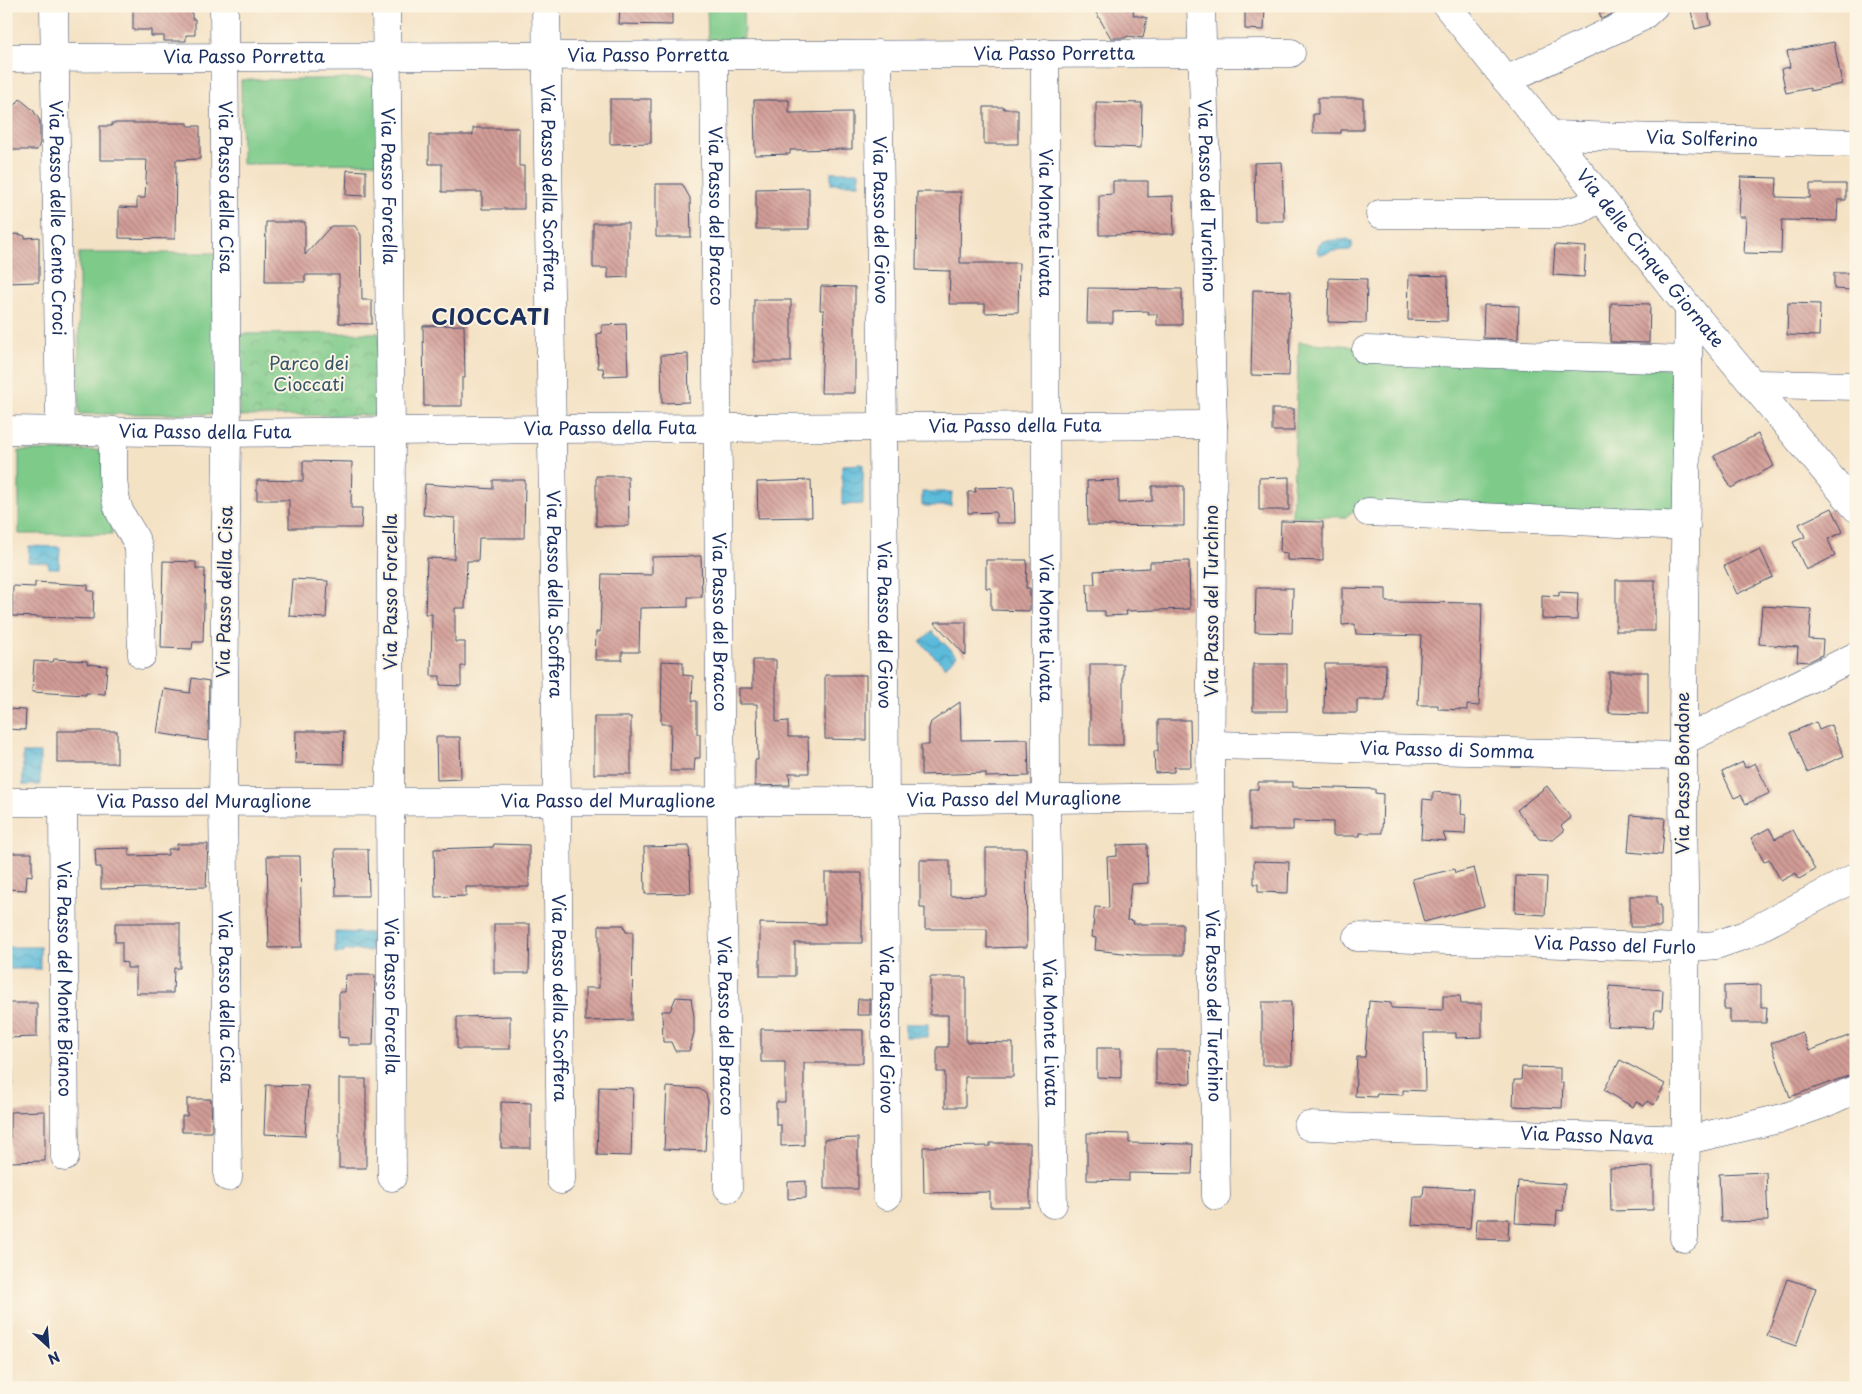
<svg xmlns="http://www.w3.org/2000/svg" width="1862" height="1394" viewBox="0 0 1862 1394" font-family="'Playpen Sans',sans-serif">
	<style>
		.green { fill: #7dca89; stroke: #4c7c74 }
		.park { fill: url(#park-crowns); stroke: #4c7c74 }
		.water { fill: url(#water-waves); stroke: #3c759c }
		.building { fill: url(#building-back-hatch) }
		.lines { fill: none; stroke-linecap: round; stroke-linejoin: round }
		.minor-casing { stroke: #3c4a6d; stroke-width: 29 }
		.minor { stroke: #fff; stroke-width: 28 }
		.labels { text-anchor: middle; stroke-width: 4; stroke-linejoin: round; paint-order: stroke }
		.street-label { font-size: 18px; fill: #1b2f5e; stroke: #fcf5e5 }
		.park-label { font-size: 18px; fill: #345669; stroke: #fcf5e5 }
		.district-label { font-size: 22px; font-weight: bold; letter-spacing: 1px; fill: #1b2f5e; stroke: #fcf5e5 }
	</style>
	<defs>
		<pattern id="park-crowns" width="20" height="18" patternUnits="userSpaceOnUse" patternTransform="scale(1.25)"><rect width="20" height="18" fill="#7dca89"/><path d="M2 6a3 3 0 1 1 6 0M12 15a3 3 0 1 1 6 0" fill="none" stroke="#66a473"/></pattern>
		<pattern id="water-waves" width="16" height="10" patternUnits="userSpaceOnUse" patternTransform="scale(1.25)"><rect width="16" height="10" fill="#5cbbda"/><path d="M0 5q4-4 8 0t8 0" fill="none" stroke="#4b98b4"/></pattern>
		<pattern id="building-back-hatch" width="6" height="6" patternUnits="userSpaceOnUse" patternTransform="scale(1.25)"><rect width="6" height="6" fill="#d29c96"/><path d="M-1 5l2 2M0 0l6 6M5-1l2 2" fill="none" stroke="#aa807e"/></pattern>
	</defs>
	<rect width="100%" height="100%" fill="#fcf5e5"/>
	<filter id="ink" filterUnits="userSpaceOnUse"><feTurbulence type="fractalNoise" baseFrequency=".02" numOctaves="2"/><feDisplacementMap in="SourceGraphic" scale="10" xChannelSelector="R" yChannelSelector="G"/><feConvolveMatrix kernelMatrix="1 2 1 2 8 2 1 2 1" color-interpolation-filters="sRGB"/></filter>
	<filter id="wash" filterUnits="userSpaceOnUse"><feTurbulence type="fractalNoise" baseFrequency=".0096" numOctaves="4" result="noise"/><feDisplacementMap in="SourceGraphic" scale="20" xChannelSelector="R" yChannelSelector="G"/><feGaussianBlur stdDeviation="1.12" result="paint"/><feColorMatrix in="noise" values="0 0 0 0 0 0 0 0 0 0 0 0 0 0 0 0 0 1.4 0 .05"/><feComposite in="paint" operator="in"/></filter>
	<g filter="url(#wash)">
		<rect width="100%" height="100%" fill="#f4e2c5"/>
		<g class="green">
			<polygon points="707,6 743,6 744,39 708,40"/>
			<polygon points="380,78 381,163 242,164 241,80"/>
			<rect x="79" y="253" width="137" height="161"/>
			<polygon points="1299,342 1683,370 1683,515 1362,509 1349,514 1346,517 1292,516"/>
			<polygon points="112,450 112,534 19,534 19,451"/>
		</g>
		<polygon class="park" points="379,333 379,415 239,416 239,334"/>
		<g class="water">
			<rect x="831" y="172" width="28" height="12"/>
			<polygon points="1349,239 1352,242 1352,248 1350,250 1333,251 1321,255 1317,252 1319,244 1323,241"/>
			<polygon points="863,464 863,504 842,505 842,465"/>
			<polygon points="922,492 952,492 951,506 922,506"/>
			<polygon points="29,546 60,547 59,568 49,568 48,563 28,562"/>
			<polygon points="932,631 957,656 945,667 920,642"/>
			<rect x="23" y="753" width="17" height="32"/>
			<polygon points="335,932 371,933 371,951 345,950 344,953 335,953"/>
			<rect x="6" y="947" width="34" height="22"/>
			<rect x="905" y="1024" width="23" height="13"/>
			<polygon points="6,1071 13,1072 12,1096 6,1096"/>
		</g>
		<g id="blocks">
			<g class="building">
				<polygon points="192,6 192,19 195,19 195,35 186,35 186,41 164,41 164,36 151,36 151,30 133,30 133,7"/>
				<polygon points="620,6 672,6 672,25 619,24"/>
				<polygon points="1092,6 1134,6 1133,15 1147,18 1143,38 1128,36 1125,38 1111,38"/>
				<polygon points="1245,6 1265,6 1264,30 1245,29"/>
				<polygon points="1598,6 1620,6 1621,10 1601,19"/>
				<polygon points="1690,6 1707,6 1711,25 1695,29"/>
				<polygon points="1834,42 1842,84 1810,91 1810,88 1786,93 1781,69 1790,67 1787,51"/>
				<polygon points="1318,98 1363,98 1363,130 1341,130 1341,133 1313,133 1313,114 1318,114"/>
				<polygon points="20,99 33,110 40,121 40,143 37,150 6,150 6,117"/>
				<polygon points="610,99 651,99 651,143 610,144"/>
				<polygon points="754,100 789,100 789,113 852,112 852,149 790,150 790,154 755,155"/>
				<polygon points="1096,102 1142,103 1141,148 1096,146"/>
				<polygon points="984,107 1004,107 1004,109 1018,109 1018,144 984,144"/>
				<polygon points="112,123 188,123 188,126 200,126 200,159 176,160 175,239 119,238 119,207 137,208 137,198 145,198 147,160 100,160 100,126 112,126"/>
				<polygon points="473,128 519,128 519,166 524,166 524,209 482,209 482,192 442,192 442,164 429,164 429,135 473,135"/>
				<polygon points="1282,162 1284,221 1255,221 1254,163"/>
				<polygon points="347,170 366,171 366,196 346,195"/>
				<polygon points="1741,177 1777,178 1776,197 1810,198 1810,184 1846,184 1846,200 1838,200 1837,221 1782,220 1781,254 1744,253 1746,217 1739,217"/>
				<polygon points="1113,181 1148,181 1148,197 1173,196 1174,234 1099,235 1099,195 1113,194"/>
				<polygon points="656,184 682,184 690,198 691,237 656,237"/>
				<polygon points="809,188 809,229 756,229 756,189"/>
				<polygon points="917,192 961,192 960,263 1019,263 1018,312 985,313 985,304 949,304 950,271 916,270"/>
				<polygon points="266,222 305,222 305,255 331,226 355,226 361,235 362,300 372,300 372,324 339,323 339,275 305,275 305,282 265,282"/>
				<polygon points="593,223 628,223 628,277 608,278 608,268 593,268"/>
				<polygon points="18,234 25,236 25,238 39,237 39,282 6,283 6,235"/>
				<polygon points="1555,245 1586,247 1584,277 1553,275"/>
				<polygon points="1834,273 1852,273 1852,290 1834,289"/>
				<polygon points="1409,275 1448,276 1447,321 1408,320"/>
				<polygon points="1329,278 1367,279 1366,323 1328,322"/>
				<polygon points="821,286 855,287 855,393 821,393 824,310 820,310"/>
				<polygon points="1088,288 1182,289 1182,325 1157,325 1157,314 1148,314 1148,311 1113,312 1113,323 1087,323"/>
				<polygon points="1253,290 1291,291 1289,376 1251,375"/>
				<rect x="754" y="300" width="37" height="62"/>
				<polygon points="1611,303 1650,304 1649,343 1610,342"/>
				<polygon points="1788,303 1820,304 1819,336 1787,335"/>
				<polygon points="1484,305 1519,306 1518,339 1483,338"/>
				<polygon points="626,324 628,375 604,376 603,368 598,368 597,334 602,333 602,325"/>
				<polygon points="464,325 465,378 462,378 462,406 424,406 423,326"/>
				<polygon points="688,354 689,402 662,403 661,355"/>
				<rect x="1272" y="409" width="22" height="22"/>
				<polygon points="1758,434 1774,466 1731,488 1714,456"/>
				<polygon points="303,461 352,462 351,508 362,508 361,528 289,528 289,500 257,500 257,480 303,481"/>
				<polygon points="596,476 628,476 629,526 596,526"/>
				<polygon points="1289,477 1289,510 1259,510 1259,478"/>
				<polygon points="493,480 525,480 524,538 479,538 478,561 467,561 465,608 455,608 455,642 465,642 465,666 461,666 461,686 440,685 440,676 431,676 432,614 425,614 427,558 454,559 455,518 423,515 425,484 493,489"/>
				<polygon points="811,480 812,517 758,518 757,482"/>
				<polygon points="1119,480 1119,503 1152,501 1152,486 1184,486 1184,526 1088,525 1087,481"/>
				<polygon points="1014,487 1015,523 996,523 996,512 968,513 968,492 976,492 975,488"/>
				<polygon points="1832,508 1843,532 1828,539 1835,556 1806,570 1793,542 1805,537 1799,524"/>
				<polygon points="1281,521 1323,522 1323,561 1287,560 1287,553 1280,552"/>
				<polygon points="1760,549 1773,577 1737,594 1724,566"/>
				<polygon points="701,556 702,597 688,597 688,607 640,608 639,652 622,652 622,660 595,660 596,632 600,632 602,574 652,575 652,557"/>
				<polygon points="986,560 1027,560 1026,588 1030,588 1030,611 991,610 991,588 986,588"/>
				<polygon points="163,561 196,562 196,569 205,569 203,642 193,642 192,649 161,648"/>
				<polygon points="1189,561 1190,609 1126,611 1127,615 1105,616 1105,611 1088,611 1087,584 1095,584 1094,571 1150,568 1150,562"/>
				<polygon points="292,579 328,581 326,618 289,616"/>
				<rect x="1616" y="580" width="39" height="51"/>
				<polygon points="35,582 88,585 88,591 94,591 93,619 12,616 13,586 35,587"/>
				<polygon points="1256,588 1293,588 1292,633 1255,632"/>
				<polygon points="1342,588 1386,589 1386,602 1482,603 1479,706 1467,705 1467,710 1438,709 1438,705 1418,705 1421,636 1356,634 1355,624 1342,625"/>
				<polygon points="1559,592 1578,593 1577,620 1542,619 1542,595 1559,596"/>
				<polygon points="1762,606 1811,609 1809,639 1823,640 1822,655 1808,662 1797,661 1798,647 1759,644"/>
				<polygon points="934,622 966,622 966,656"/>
				<polygon points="54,659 87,661 87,664 107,666 105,694 86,693 86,695 32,692 34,661 53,662"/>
				<polygon points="753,660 776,660 776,722 788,721 788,737 808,737 809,773 789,773 790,785 755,786 755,760 758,760 757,704 739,704 739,688 753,688"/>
				<polygon points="662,661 683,662 683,675 693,676 692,701 697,701 697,734 700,734 700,758 695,758 694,771 670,771 671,724 661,724"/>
				<rect x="1090" y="664" width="33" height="81"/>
				<rect x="1253" y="664" width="34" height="47"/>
				<polygon points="1325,664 1386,664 1385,700 1357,700 1357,713 1324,713"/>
				<polygon points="1609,672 1648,672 1648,714 1609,713"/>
				<polygon points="825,675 866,675 866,740 825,739"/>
				<polygon points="192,678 209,681 208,741 157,733 164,689 190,693"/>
				<polygon points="960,702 961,740 1028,739 1029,776 986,777 986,773 921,775 921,745 929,745 929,728 931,722"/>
				<polygon points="6,709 26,710 25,730 6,729"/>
				<rect x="594" y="717" width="37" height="57"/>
				<polygon points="1158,720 1190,720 1191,767 1174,767 1174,772 1155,773 1154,751 1158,751"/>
				<polygon points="1816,722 1819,730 1831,725 1844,756 1807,772 1790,733"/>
				<rect x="57" y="731" width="60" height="32"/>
				<polygon points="296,731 344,731 343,764 295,763"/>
				<polygon points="436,737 460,737 461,779 437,780"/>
				<polygon points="1743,762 1745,768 1755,763 1770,793 1746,804 1741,795 1734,798 1722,772"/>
				<polygon points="1258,782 1293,782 1293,787 1375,789 1375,793 1383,794 1382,833 1360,833 1360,836 1333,836 1333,822 1293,821 1293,830 1250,830 1250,789 1258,789"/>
				<polygon points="1547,786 1571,818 1561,826 1564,831 1553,840 1539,839 1517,810"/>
				<polygon points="1433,792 1462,794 1461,814 1466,815 1465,834 1443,833 1446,841 1421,839 1423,799 1433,800"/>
				<polygon points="1631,815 1665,818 1662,855 1628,852"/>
				<polygon points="1769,828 1775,839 1793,830 1815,870 1799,879 1796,873 1781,881 1769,859 1764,862 1751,838"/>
				<polygon points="177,844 208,844 206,887 101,889 101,867 96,867 95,849 129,848 129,856 168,855 168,849 177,849"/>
				<polygon points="494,844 529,845 529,887 466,887 466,896 435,897 434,849 493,847"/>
				<polygon points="1147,844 1148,883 1131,884 1127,920 1134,921 1133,924 1183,924 1183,955 1141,955 1095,950 1096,938 1092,937 1095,907 1109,908 1107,857 1117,856 1117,845"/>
				<polygon points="689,846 691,893 645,894 644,847"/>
				<polygon points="986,848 1026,848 1027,947 987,948 987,929 925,929 925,908 920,908 920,860 950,860 950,896 986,895"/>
				<polygon points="335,849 368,849 369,896 336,896"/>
				<polygon points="6,853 32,853 32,876 27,875 26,890 6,889"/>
				<polygon points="267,856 300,856 302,947 269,948"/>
				<polygon points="1254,861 1289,862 1288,893 1258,892 1258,884 1254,884"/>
				<polygon points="1474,868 1484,906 1424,922 1412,879 1454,869 1455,873"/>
				<polygon points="825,873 862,873 862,943 795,943 795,976 760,976 760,923 825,924"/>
				<polygon points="1516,876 1547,877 1545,915 1515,913"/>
				<polygon points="1630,896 1657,896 1657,905 1661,905 1661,927 1630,927"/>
				<polygon points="115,923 180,923 180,968 174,968 173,993 136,993 136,968 127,968 127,963 122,962 122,942 115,942"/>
				<polygon points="494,924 530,924 529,973 494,973"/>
				<polygon points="599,925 624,925 626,932 633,932 632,1020 585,1021 585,988 599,988"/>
				<polygon points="346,975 375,975 373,1045 348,1045 348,1038 339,1037 339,992 345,992"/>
				<polygon points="930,977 966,977 966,1042 1013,1043 1013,1077 965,1077 965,1107 945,1107 945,1072 937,1072 937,1047 948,1047 948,1015 930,1015"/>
				<polygon points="1761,985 1761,1007 1767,1007 1766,1023 1730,1023 1730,1009 1724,1009 1724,986"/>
				<polygon points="1610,986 1663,990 1662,1010 1655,1010 1653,1028 1607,1026"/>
				<polygon points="1443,996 1460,996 1461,1004 1482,1004 1482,1037 1456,1038 1456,1033 1424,1033 1425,1091 1403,1090 1403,1095 1377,1094 1376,1097 1355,1096 1357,1057 1365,1057 1369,1001 1391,1003 1391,1008 1443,1010"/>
				<polygon points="676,997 691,998 694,1017 694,1033 689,1051 675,1051 671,1042 663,1042 662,1011 670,1011"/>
				<polygon points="858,999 870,999 870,1015 857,1015"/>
				<polygon points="1262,1002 1291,1002 1292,1065 1262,1065"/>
				<polygon points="6,1003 37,1003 37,1037 6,1038"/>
				<polygon points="510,1016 510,1049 457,1049 457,1017"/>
				<polygon points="761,1029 863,1030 863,1063 804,1063 804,1145 781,1146 781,1125 776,1125 776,1102 785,1102 785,1062 761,1062"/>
				<polygon points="1802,1032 1809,1051 1856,1033 1856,1073 1790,1097 1771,1043"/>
				<polygon points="1097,1048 1121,1048 1121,1078 1097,1077"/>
				<polygon points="1156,1050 1190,1050 1191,1083 1156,1084"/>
				<polygon points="1620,1060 1665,1084 1654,1105 1647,1101 1644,1106 1636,1102 1633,1107 1604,1090"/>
				<polygon points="1522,1067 1560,1068 1560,1083 1563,1083 1562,1108 1513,1106 1514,1080 1521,1080"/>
				<rect x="339" y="1079" width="27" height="89"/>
				<polygon points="266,1085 308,1086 305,1136 264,1134"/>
				<polygon points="599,1087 633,1088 631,1156 597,1155"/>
				<polygon points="667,1087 700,1089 706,1094 708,1101 705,1151 664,1149"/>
				<polygon points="187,1099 211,1099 212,1132 182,1132 182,1116 187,1116"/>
				<polygon points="501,1102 531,1103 531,1148 501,1148"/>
				<polygon points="45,1111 45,1161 10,1162 10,1112"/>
				<polygon points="1087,1133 1129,1134 1129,1143 1193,1144 1192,1174 1129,1173 1129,1181 1087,1180"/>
				<polygon points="858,1138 858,1189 824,1189 824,1139"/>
				<polygon points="990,1143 1030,1143 1030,1207 990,1207 990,1192 924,1193 923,1147 990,1146"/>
				<polygon points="1653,1167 1653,1210 1611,1211 1610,1168"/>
				<polygon points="1766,1172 1768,1221 1721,1222 1719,1174"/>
				<polygon points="806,1181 806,1198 788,1199 788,1182"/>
				<polygon points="1518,1181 1565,1184 1563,1211 1557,1210 1556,1225 1515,1223"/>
				<polygon points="1424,1186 1473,1189 1470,1228 1412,1225 1414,1197 1423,1197"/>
				<polygon points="1477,1219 1509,1219 1508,1240 1476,1239"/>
				<polygon points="1787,1279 1816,1288 1796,1346 1767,1336"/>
			</g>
		</g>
	</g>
	<g filter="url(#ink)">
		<use href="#blocks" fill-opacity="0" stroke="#3c4a6d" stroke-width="1"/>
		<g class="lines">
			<g class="minor-casing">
				<g id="minor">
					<path id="s1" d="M54,6L60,430"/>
					<path id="s2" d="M224,6L227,433L223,802L228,1177"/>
					<path id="s3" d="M386,6L391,430L390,801L392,1177"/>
					<path id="s4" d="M546,6L557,801L561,1180"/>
					<path id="s5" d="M1201,6L1213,425L1210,797L1216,1196"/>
					<path id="s6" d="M1447,6L1689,308L1856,508"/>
					<path id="s7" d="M1045,53L1046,800L1053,1204"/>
					<path id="s8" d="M714,54L721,801L728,1188"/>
					<path id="s9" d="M878,54L883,426L887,1196"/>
					<path id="s10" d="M6,58L1291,53"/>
					<polyline points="1506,80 1642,17 1654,6"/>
					<path id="s11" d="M1550,135L1856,143"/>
					<polyline points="1380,214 1558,214 1581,209 1600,198"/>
					<polyline points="1366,350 1688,360"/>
					<polyline points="1754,384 1856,386"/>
					<path id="s12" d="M6,430L227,433L552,429L1213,425"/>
					<path d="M113,431C114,456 110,487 119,510C125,525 135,533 139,549L142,655"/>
					<polyline points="1368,512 1686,526"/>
					<polyline points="1683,741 1856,656"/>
					<path id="s13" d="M1212,745L1683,756"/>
					<path id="s14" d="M6,802L884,801L1210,797"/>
					<path id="s15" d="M63,803L65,1157"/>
					<path id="s16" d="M1357,937L1683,948L1716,945L1745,935L1856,877"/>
					<path id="s17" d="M1308,1126L1687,1140L1783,1118L1823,1104L1856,1089"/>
					<path d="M1684,1238C1689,1078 1683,917 1683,757C1683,607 1687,458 1689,308"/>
				</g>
			</g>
			<use href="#minor" class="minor"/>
		</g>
	</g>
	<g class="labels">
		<g class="street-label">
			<text dy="6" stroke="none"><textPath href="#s10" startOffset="1048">Via Passo Porretta</textPath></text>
			<text dy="6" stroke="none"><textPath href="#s10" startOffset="642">Via Passo Porretta</textPath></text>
			<text dy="6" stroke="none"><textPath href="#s10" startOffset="238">Via Passo Porretta</textPath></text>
			<text dy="6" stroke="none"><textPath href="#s11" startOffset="152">Via Solferino</textPath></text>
			<text dy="6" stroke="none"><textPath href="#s2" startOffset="181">Via Passo della Cisa</textPath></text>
			<text dy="6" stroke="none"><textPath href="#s3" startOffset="180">Via Passo Forcella</textPath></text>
			<text dy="6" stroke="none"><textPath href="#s4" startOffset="182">Via Passo della Scoffera</textPath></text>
			<text dy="6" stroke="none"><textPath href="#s5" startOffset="190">Via Passo del Turchino</textPath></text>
			<text dy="6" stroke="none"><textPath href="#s8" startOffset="162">Via Passo del Bracco</textPath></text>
			<text dy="6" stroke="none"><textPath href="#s1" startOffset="212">Via Passo delle Cento Croci</textPath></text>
			<text dy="6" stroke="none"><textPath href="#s9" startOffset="166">Via Passo del Giovo</textPath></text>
			<text dy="6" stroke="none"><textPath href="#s7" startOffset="170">Via Monte Livata</textPath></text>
			<text dy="6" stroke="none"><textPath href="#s6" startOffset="324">Via delle Cinque Giornate</textPath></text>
			<text dy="6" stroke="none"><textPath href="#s12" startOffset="1009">Via Passo della Futa</textPath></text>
			<text dy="6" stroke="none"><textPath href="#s12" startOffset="604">Via Passo della Futa</textPath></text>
			<text dy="6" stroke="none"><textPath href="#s12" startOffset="199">Via Passo della Futa</textPath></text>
			<text transform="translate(225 592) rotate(-89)" y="6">Via Passo della Cisa</text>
			<text transform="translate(391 592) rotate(-90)" y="6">Via Passo Forcella</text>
			<text dy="6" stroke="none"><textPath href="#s4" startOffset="588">Via Passo della Scoffera</textPath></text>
			<text transform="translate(1212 601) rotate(-90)" y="6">Via Passo del Turchino</text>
			<text dy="6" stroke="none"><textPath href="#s8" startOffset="568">Via Passo del Bracco</textPath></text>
			<text dy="6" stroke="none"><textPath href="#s9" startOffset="571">Via Passo del Giovo</textPath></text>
			<text dy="6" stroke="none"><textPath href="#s7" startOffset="575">Via Monte Livata</textPath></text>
			<text dy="6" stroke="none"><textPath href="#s13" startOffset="235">Via Passo di Somma</textPath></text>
			<text transform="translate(1683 773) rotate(-90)" y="6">Via Passo Bondone</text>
			<text dy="6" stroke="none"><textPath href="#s14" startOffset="1008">Via Passo del Muraglione</textPath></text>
			<text dy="6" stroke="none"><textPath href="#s14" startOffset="602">Via Passo del Muraglione</textPath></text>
			<text dy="6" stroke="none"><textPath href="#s14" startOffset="198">Via Passo del Muraglione</textPath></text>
			<text dy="6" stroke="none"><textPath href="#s16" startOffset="258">Via Passo del Furlo</textPath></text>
			<text dy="6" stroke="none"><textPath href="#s15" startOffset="176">Via Passo del Monte Bianco</textPath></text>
			<text dy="6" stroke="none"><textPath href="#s2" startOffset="991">Via Passo della Cisa</textPath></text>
			<text dy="6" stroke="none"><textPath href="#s3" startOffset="990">Via Passo Forcella</textPath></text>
			<text dy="6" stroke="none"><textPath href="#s4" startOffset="992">Via Passo della Scoffera</textPath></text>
			<text dy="6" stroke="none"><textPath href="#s5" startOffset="1000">Via Passo del Turchino</textPath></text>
			<text dy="6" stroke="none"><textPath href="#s8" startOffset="972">Via Passo del Bracco</textPath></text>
			<text dy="6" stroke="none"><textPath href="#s9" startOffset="976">Via Passo del Giovo</textPath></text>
			<text dy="6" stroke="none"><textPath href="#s7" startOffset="980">Via Monte Livata</textPath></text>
			<text dy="6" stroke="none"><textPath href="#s17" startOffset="279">Via Passo Nava</textPath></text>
		</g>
		<g class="park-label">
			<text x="309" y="370">Parco dei<tspan x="309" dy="21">Cioccati</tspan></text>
		</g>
		<g class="district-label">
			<text x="491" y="325">CIOCCATI</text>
		</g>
	</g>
	<rect width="1862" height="1394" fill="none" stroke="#fcf5e5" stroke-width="25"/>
	<g transform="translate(48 1346) rotate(154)" stroke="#fcf5e5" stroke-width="4" paint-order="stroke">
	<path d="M0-4L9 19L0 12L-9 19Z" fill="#1b2f5e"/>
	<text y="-8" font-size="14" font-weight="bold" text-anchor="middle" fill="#1b2f5e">N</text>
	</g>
</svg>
